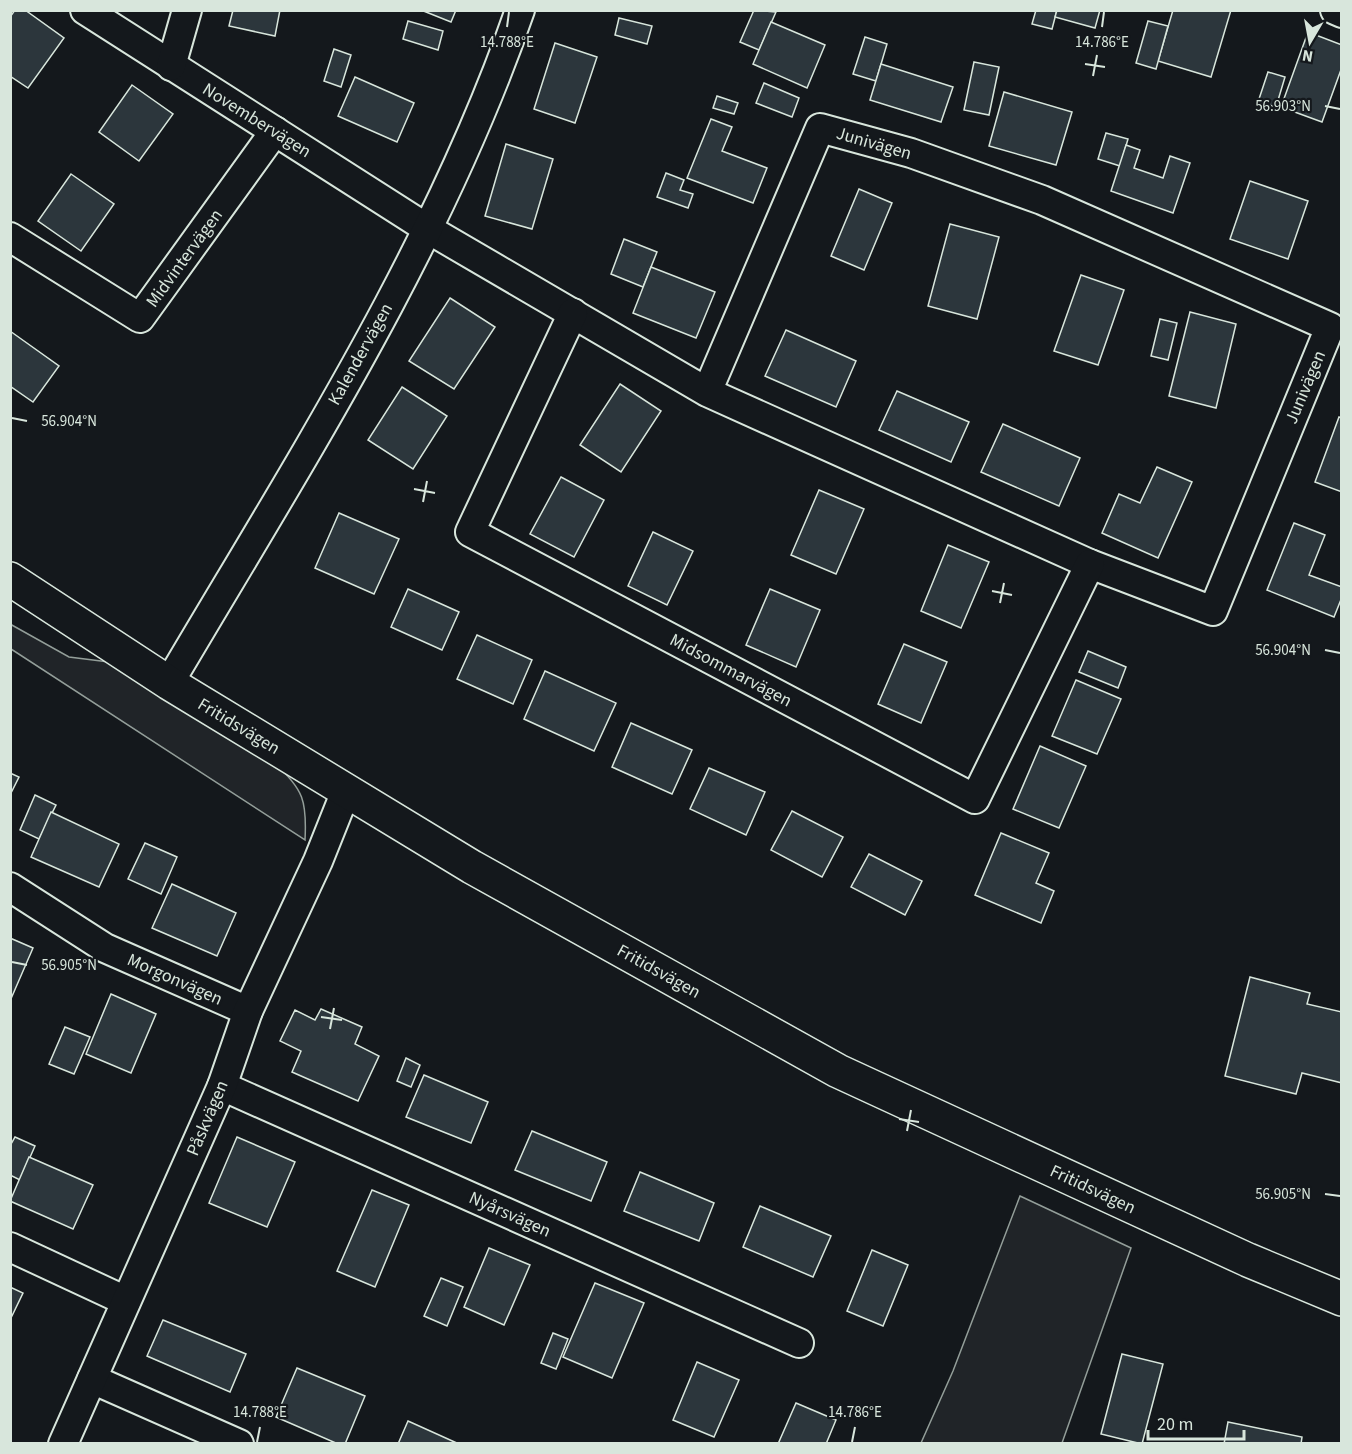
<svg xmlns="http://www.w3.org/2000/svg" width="1352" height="1454" viewBox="0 0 1352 1454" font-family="'Source Sans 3',sans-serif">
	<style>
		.green { fill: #202428; stroke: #939e99; stroke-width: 1.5 }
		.building { fill: #2c363c; stroke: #d8e6dc; stroke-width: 1.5 }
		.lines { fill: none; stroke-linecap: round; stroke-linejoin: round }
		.minor-casing { stroke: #d8e6dc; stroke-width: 32 }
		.tertiary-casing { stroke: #d8e6dc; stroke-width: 36 }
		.minor { stroke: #14181c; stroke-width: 28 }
		.tertiary { stroke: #14181c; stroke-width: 33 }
		.ticks { fill: none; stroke: #d8e6dc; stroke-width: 2 }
		.labels { text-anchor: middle; stroke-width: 4.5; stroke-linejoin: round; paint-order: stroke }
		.street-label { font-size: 18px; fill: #d8e6dc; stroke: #14181c }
		.ticks-label { font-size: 15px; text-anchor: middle; fill: #d8e6dc; stroke: #14181c; stroke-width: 4.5; stroke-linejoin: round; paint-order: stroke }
	</style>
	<rect width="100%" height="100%" fill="#14181c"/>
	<g class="green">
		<path d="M10,624L69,657L109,662L274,763C304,789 307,802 305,840L11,649Z"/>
		<polygon points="1020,1196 1131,1248 1062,1443 921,1443 953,1371"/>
	</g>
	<g class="building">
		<polygon points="15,10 25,10 64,38 28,88 10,76 10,17"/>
		<polygon points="233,10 280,10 275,36 229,26"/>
		<polygon points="421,10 456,10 451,22"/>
		<polygon points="754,10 776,12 759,50 740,42"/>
		<polygon points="1036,10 1057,10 1052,29 1032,24"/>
		<polygon points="1057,10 1100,10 1095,28 1055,17"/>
		<polygon points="1173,10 1231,10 1211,77 1158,61"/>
		<polygon points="619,18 652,26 647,44 615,35"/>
		<polygon points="408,21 443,31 438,50 403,39"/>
		<polygon points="1148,21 1168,26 1156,69 1136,63"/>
		<polygon points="771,22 825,45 807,88 753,64"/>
		<polygon points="1308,32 1342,45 1342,67 1322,122 1281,107"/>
		<polygon points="865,37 887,44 876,81 853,74"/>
		<polygon points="555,43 597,57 575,123 534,109"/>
		<polygon points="334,49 351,55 341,87 324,81"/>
		<polygon points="974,62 999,67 989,115 964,110"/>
		<polygon points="881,64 953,87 941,122 870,100"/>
		<polygon points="1268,72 1285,77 1276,107 1258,102"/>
		<polygon points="355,77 414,103 397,142 338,116"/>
		<polygon points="764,83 799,98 792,117 756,103"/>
		<polygon points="132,85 173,114 139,161 99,132"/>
		<polygon points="1004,92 1072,112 1056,165 989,146"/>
		<polygon points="717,96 738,103 734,114 713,108"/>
		<polygon points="711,119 732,127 722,151 767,168 753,203 687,178"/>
		<polygon points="1106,133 1128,139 1120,166 1098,159"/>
		<polygon points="506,144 553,159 532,229 485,216"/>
		<polygon points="1126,145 1140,150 1134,168 1163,178 1170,156 1190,163 1173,213 1111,191"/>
		<polygon points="666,173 684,180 680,190 693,194 688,208 657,197"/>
		<polygon points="71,174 114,204 81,251 38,221"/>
		<polygon points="1250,181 1308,201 1288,259 1230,239"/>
		<polygon points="859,189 892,203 864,270 831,256"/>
		<polygon points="950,224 999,237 977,319 928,306"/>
		<polygon points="624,239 657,252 643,287 611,274"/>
		<polygon points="651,267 715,292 696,338 633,313"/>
		<polygon points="1081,275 1124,290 1098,365 1054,351"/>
		<polygon points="450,298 495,327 454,389 409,361"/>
		<polygon points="1190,312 1236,324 1216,408 1169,396"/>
		<polygon points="1160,319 1177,323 1168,360 1151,356"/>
		<polygon points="786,330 856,361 836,407 765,376"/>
		<polygon points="10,331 59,366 33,402 10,386"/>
		<polygon points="620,384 661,411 621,472 580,445"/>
		<polygon points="402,387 447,416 413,469 368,440"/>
		<polygon points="897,391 969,422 951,462 879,430"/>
		<polygon points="1339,417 1342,418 1342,492 1315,482"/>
		<polygon points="1003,424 1080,458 1059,506 981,472"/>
		<polygon points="1157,467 1192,482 1158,558 1102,533 1119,494 1140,503"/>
		<polygon points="561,477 604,500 574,557 530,534"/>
		<polygon points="819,490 864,509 836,574 791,555"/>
		<polygon points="339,513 399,539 374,594 315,568"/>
		<polygon points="1294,523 1325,535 1309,575 1342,587 1342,597 1334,617 1267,590"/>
		<polygon points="653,532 693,551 667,605 628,586"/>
		<polygon points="948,545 989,562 961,628 921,611"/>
		<polygon points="408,589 459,612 442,650 391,627"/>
		<polygon points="770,589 820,610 796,667 746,645"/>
		<polygon points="477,635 532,660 513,704 457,679"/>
		<polygon points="904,644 947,662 921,723 878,704"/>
		<polygon points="1088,651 1126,667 1118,688 1079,672"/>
		<polygon points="545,671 616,703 594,751 524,719"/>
		<polygon points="1076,680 1121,699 1097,754 1052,736"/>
		<polygon points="631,723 692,750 672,794 612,767"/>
		<polygon points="1040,746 1086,766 1059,828 1013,809"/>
		<polygon points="709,768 765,792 746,835 690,809"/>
		<polygon points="10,773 19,777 10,795"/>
		<polygon points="35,795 56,805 39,839 20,830"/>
		<polygon points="792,811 843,837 822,877 771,850"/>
		<polygon points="51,812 119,844 99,887 31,857"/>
		<polygon points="1001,833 1049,853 1036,883 1054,891 1041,923 975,895"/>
		<polygon points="145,843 177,857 161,894 128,879"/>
		<polygon points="869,854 922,881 905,915 851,887"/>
		<polygon points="172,884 236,913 217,956 152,928"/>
		<polygon points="10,938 33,948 10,1001"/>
		<polygon points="1250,977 1310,993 1307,1004 1342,1012 1342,1083 1302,1073 1296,1094 1225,1076"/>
		<polygon points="111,994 156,1014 131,1073 86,1054"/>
		<polygon points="321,1009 362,1027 355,1044 379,1056 358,1101 292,1072 301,1051 280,1041 295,1010 315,1020"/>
		<polygon points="65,1027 90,1037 74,1074 49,1064"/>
		<polygon points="406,1058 420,1065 411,1087 397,1081"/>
		<polygon points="424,1075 488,1102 471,1143 406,1117"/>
		<polygon points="532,1131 607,1162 591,1201 515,1170"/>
		<polygon points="15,1137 35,1146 20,1180 10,1175 10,1146"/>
		<polygon points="237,1137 295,1162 267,1227 209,1203"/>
		<polygon points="29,1157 93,1185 73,1229 10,1201"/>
		<polygon points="640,1172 714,1203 699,1241 624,1211"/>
		<polygon points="372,1190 409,1205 375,1287 337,1271"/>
		<polygon points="760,1206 831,1236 813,1277 743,1247"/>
		<polygon points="489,1248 530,1265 504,1325 464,1307"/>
		<polygon points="872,1250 908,1265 883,1326 847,1311"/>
		<polygon points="441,1278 463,1287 447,1326 424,1316"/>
		<polygon points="595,1283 644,1303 612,1378 563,1357"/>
		<polygon points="10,1287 23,1293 10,1320"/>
		<polygon points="163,1320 246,1354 230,1392 147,1356"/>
		<polygon points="553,1333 568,1339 556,1369 541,1363"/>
		<polygon points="1122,1354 1163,1364 1142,1444 1101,1434"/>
		<polygon points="697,1362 739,1380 714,1437 673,1420"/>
		<polygon points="297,1368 365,1396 345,1444 338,1444 276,1417"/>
		<polygon points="796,1403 836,1420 826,1444 778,1444"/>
		<polygon points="408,1421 459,1444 398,1444"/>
		<polygon points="1228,1422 1302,1437 1301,1444 1224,1444"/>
	</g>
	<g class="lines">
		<g class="minor-casing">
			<g id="minor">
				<polyline points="85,10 428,229 707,392 1090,564 1213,611 1330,327 1042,200 911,153 820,128 707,392"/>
				<polyline points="1335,10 1342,13"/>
				<polyline points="171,66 187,10"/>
				<polyline points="10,237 140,318 275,131"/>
				<polyline points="573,313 470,532 975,799 1090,564"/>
				<path d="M169,683C297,466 437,250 520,10"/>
				<polyline points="10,887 105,948 248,1011"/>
				<polyline points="222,1086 799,1343"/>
				<polyline points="10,1247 126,1301"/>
				<polyline points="92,1379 239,1444"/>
				<polyline points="63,1444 222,1086 248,1011 318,861 346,791"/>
			</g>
		</g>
		<g class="tertiary-casing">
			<polyline id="tertiary" points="10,579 169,683 472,867 838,1071 1248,1260 1342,1299"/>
		</g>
		<use href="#minor" class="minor"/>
		<use href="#tertiary" class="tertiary"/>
	</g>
	<path class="ticks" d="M507,27L509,12M1102,27L1104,12M1085,64L1105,67M1093,76L1097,55M1325,106L1340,109M12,418L27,421M414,489L435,493M423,502L427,481M992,591L1012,595M1000,603L1004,583M1325,650L1340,653M12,962L27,965M321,1017L342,1020M330,1029L334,1008M899,1119L919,1122M907,1131L911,1110M1325,1194L1340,1196M257,1442L260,1427M852,1442L855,1427"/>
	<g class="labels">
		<g class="street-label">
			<text transform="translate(257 120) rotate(32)" y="6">Novembervägen</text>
			<text transform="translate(874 143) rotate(16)" y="6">Junivägen</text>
			<text transform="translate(184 258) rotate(-54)" y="6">Midvintervägen</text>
			<text transform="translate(360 354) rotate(-61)" y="6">Kalendervägen</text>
			<text transform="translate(1305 387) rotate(-67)" y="6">Junivägen</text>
			<text transform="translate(731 670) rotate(28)" y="6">Midsommarvägen</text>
			<text transform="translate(239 726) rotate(31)" y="6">Fritidsvägen</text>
			<text transform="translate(659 971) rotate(29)" y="6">Fritidsvägen</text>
			<text transform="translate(175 979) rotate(24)" y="6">Morgonvägen</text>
			<text transform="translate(207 1118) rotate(-67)" y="6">Påskvägen</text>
			<text transform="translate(1093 1189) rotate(25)" y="6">Fritidsvägen</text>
			<text transform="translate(510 1214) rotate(24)" y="6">Nyårsvägen</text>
		</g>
	</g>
	<g class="ticks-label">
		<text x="507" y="47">14.788°E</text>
		<text x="1102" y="47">14.786°E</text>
		<text x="1283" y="111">56.903°N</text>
		<text x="69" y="426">56.904°N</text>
		<text x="1283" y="655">56.904°N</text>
		<text x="69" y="970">56.905°N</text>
		<text x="1283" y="1199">56.905°N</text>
		<text x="260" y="1417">14.788°E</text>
		<text x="855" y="1417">14.786°E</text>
	</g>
	<rect width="1352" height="1454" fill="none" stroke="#d8e6dc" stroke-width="24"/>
	<g transform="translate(1310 42) rotate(190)" stroke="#14181c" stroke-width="4.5" paint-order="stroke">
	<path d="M0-4.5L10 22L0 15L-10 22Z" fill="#d8e6dc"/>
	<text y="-9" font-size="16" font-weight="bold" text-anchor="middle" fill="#d8e6dc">N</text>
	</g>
	<path d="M1148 1430v9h96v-9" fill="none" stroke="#d8e6dc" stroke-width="3"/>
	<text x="1157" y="1430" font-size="18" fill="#d8e6dc" stroke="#14181c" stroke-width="4.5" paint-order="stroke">20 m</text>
</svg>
